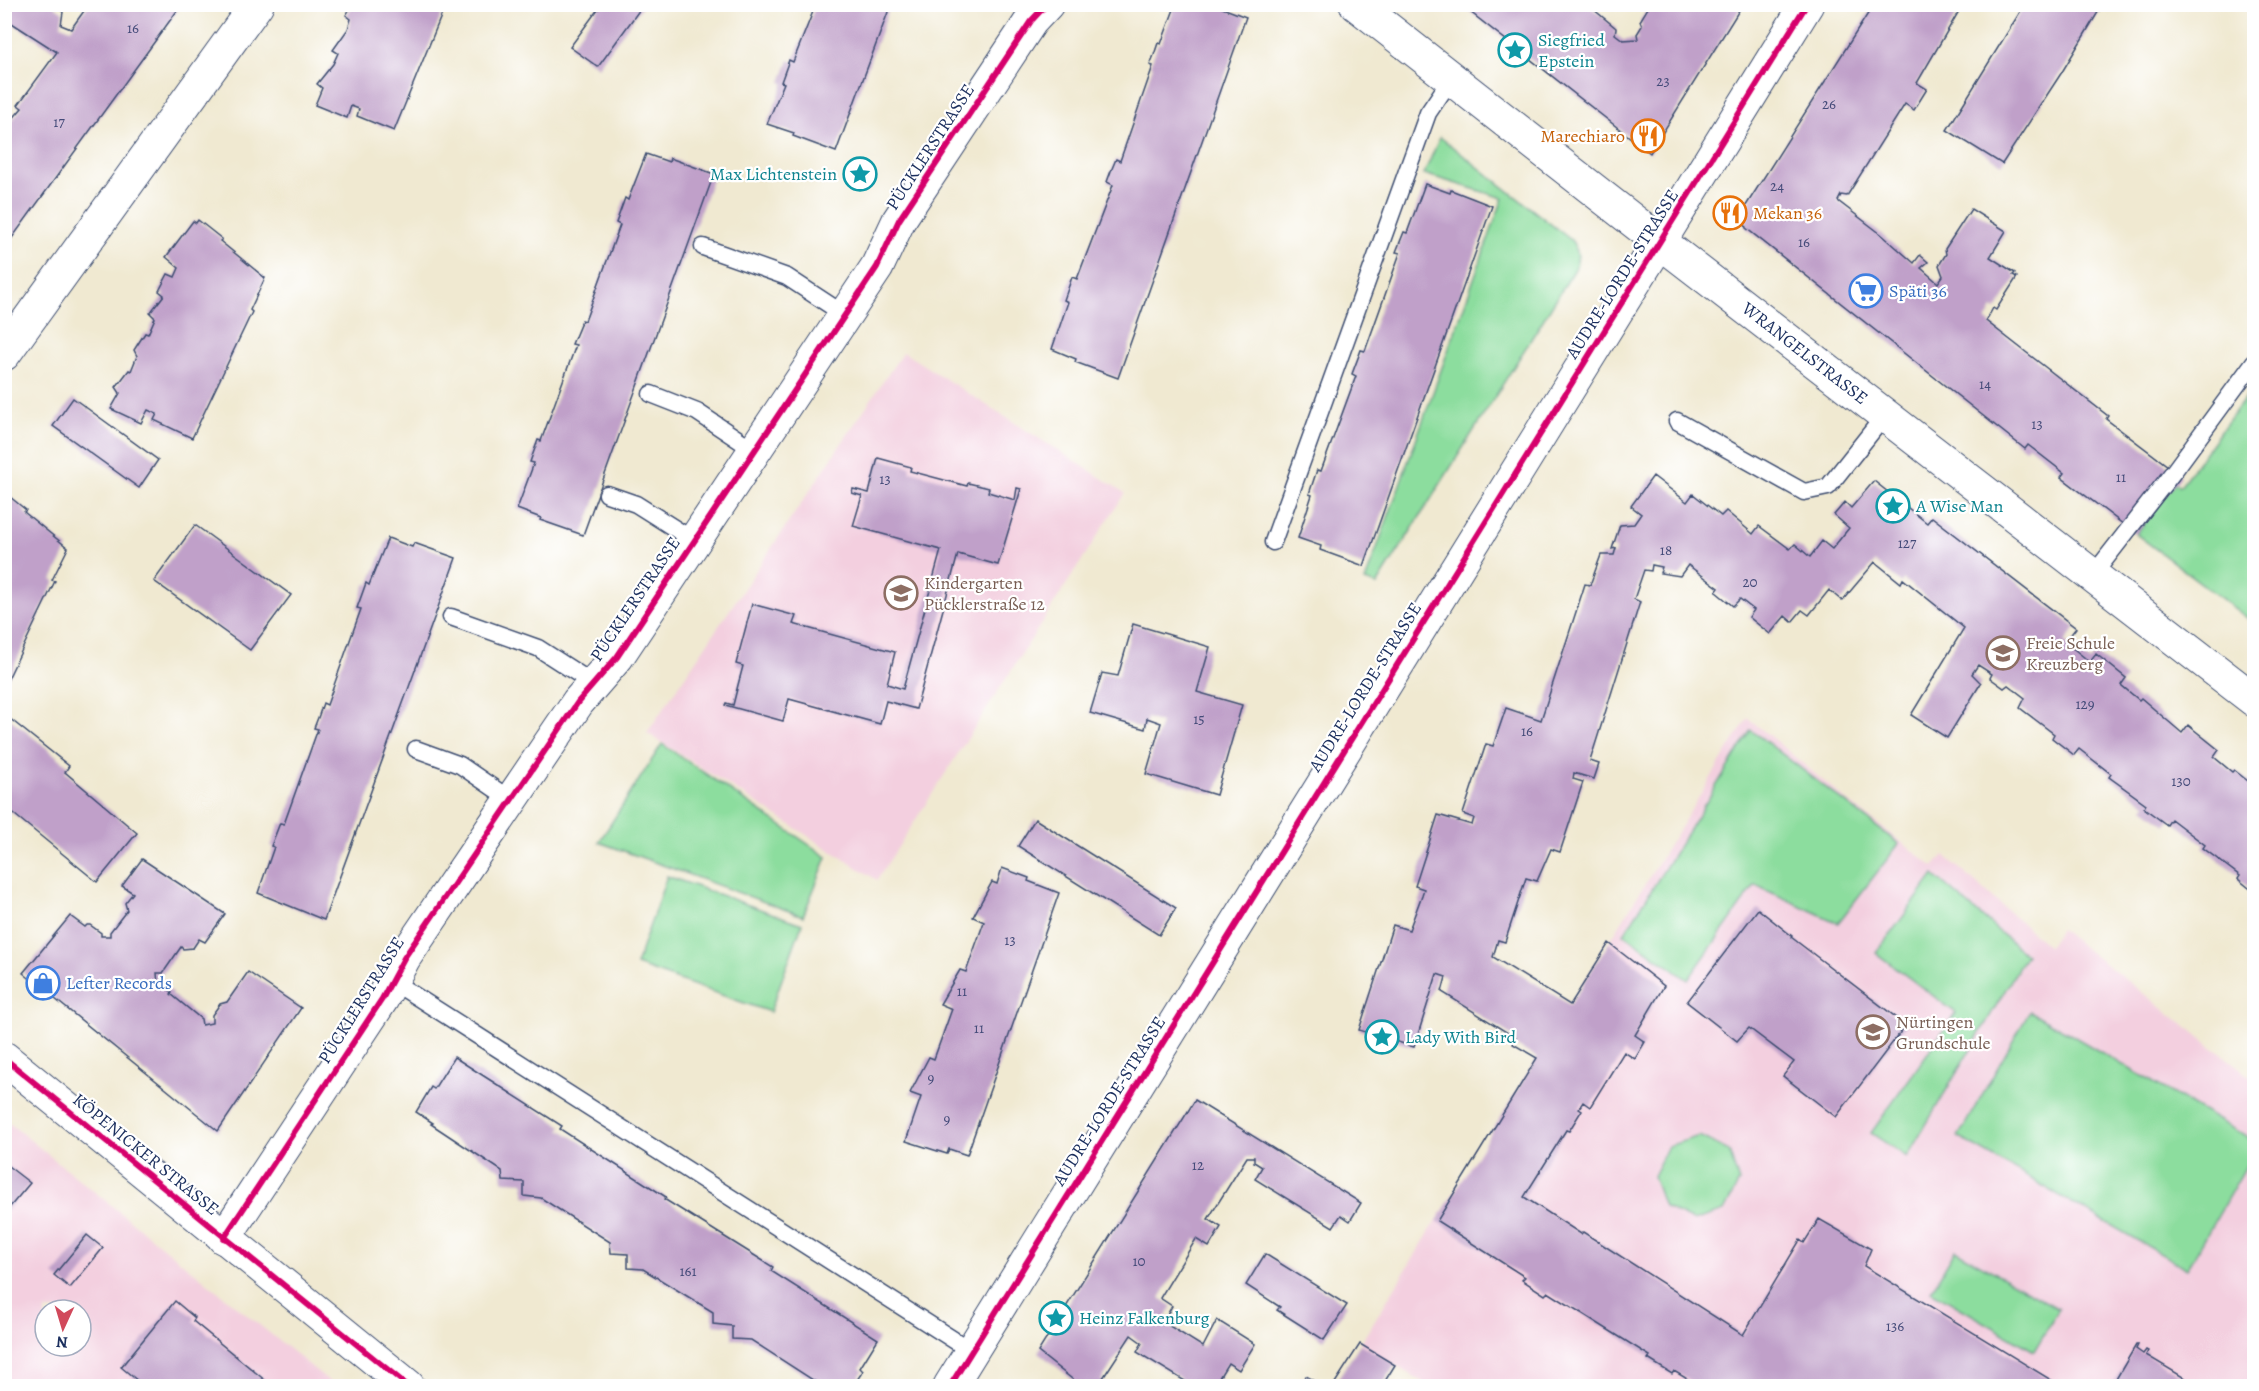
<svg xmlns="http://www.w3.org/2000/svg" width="2259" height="1391" viewBox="0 0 2259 1391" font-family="Alegreya,serif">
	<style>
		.built { fill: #f3cfdf; fill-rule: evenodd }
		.green { fill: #8cdd9e; stroke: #54867e; stroke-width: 1.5 }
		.building { fill: #c0a0c9 }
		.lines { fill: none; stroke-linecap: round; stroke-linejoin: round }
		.service-casing { stroke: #3b4b6f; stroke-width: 19 }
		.minor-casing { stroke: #3b4b6f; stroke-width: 35 }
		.secondary-casing { stroke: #3b4b6f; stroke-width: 35 }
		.service { stroke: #fff; stroke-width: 16 }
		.minor { stroke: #fff; stroke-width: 33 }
		.secondary { stroke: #fff; stroke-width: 33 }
		.cycleway-casing { stroke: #fff; stroke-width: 10 }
		.cycleway { stroke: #d6006c; stroke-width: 6 }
		.labels { text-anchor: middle; stroke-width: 4.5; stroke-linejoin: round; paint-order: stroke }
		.number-label { font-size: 15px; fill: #444b79 }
		.culture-label { font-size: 18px; fill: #0d838f; stroke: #fff; text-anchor: start }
		.food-label { font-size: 18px; fill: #c56008; stroke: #fff; text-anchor: end }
		.street-label { font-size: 18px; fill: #1b2f5e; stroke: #fff }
		.shop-label { font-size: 18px; fill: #366cbe; stroke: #fff; text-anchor: start }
		.education-label { font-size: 18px; fill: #785e54; stroke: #fff; text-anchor: start }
	</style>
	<rect width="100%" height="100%" fill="#fff"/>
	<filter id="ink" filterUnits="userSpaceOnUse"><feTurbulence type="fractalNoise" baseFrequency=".0167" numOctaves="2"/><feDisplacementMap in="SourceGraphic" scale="12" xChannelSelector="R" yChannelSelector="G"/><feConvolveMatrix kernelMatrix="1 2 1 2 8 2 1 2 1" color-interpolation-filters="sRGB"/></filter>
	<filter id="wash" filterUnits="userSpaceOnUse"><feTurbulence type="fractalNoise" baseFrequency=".008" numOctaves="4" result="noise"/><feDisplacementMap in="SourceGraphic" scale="24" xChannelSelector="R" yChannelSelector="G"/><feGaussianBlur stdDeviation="1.35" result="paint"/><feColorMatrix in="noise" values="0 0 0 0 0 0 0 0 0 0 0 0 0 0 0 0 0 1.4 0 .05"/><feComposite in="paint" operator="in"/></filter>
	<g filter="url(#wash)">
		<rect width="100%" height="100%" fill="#f0e9d1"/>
		<g class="built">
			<polygon points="903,352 1125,493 877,880 647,733"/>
			<polygon points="1748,718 1850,803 1934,867 1944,855 2049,947 2060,929 2254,1079 2254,1386 1429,1386 1360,1344"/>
			<path d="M4,1119L70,1172L335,1386H5ZM45,1310H81V1346H45Z"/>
		</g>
		<g class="green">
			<path d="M1440,137L1571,240C1579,251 1579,257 1575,269L1377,585L1365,581L1503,198L1424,174Z"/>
			<polygon points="2246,397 2254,403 2254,623 2136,534 2175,483 2180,486"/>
			<polygon points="1751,730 1899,844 1838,923 1755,885 1688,980 1624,934"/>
			<polygon points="662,744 827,857 803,916 599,842"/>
			<polygon points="1934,875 2026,955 1907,1157 1871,1133 1956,1013 1876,953"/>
			<polygon points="667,876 802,924 770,1012 636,965"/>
			<polygon points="2030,1011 2254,1141 2254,1152 2187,1269 1958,1137"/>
			<polygon points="1699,1136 1729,1151 1739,1182 1724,1211 1693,1221 1664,1207 1653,1176 1668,1146"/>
			<polygon points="1955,1250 2059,1309 2034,1351 1931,1291"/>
		</g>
		<g id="blocks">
			<g class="building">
				<polygon points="4,4 52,4 63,12 61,25 71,29 89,4 182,4 4,249 4,120 9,123 22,108 18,105 57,52 4,18"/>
				<polygon points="353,4 446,4 394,131 357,116 359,109 351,106 347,118 315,105 322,88 317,84 333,64 338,53 333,50 348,29 351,19 346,15"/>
				<polygon points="816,4 891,4 836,152 793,136 794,133 767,124 784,83 781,82 789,60 793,62"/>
				<polygon points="1176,4 1196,4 1202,7 1203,4 1212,4 1246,17 1118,378 1075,362 1076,359 1052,349 1068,302 1064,300 1072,277 1077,279 1113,185 1107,182 1111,171 1116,159 1120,161 1153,66 1150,65 1154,55 1158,43 1161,44"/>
				<polygon points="1460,4 1587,4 1616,28 1615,34 1623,40 1638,39 1637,34 1642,26 1640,21 1648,8 1643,4 1743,4 1650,153"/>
				<polygon points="1874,4 1963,4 1917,83 1927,89 1914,110 1905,104 1847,196 1841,195 1838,201 1881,234 1914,263 1920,255 1928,262 1921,268 1938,283 1943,276 1939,265 1946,254 1945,249 1971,209 2006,231 1990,257 2015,273 2013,275 2017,277 1996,310 1993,308 1986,321 2108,416 2106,419 2181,476 2136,534 2061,477 2064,473 2028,445 2025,449 1746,228 1742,212"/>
				<polygon points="2025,4 2103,4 2062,72 2002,164 1947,130"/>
				<polygon points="601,5 643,5 598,67 570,47"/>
				<polygon points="646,154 669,162 670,158 714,174 583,535 540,520 541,518 517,509 534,463 530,462 538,440 541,441 576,345 572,344 582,320 585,321 620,225 616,223 625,198 628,200"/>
				<polygon points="1425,184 1450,193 1451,190 1492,206 1364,566 1320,550 1321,546 1298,538 1312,495 1309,494 1317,470 1321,471 1356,376 1352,374 1361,350 1365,351 1400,253 1396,252 1404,232 1407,233"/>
				<polygon points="198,220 222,239 220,241 265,278 250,310 252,312 192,438 154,420 157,414 148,410 141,423 111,409 120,393 116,387 129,370 131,371 137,356 134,350 145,333 148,334 155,318 150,313 164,295 159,291 168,274 175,277 179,268 166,257 193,221 196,223"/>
				<polygon points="73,398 158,460 139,488 53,426"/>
				<polygon points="878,458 911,467 910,471 967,486 968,483 989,488 988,492 1015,500 1017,488 1021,489 998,565 958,554 916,709 886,701 880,724 789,699 783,721 725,705 726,703 733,705 738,685 743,666 736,664 752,604 796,616 793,624 895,652 887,684 903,689 941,550 853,526 862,496 852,493 853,489 869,493"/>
				<polygon points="1653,476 1687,502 1693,494 1721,516 1726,511 1753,534 1759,526 1790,549 1795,544 1810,557 1822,541 1832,549 1849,528 1834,515 1845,502 1851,508 1874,481 1927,523 1932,517 2076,628 2065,642 2090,662 2096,654 2126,678 2121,685 2139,700 2141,698 2182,733 2188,725 2219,750 2214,757 2232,772 2234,770 2253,785 2254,892 2238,879 2240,876 2203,848 2205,845 2171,819 2167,825 2144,808 2146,804 2109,777 2111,774 2079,749 2074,755 2052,738 2054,734 2020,708 2025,698 2008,685 2004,688 1990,678 1992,674 1978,665 1972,674 1981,683 1947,738 1911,715 1964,628 1903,579 1901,583 1875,562 1842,601 1829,590 1809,615 1802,610 1792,622 1785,616 1770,634 1749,617 1754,610 1740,599 1733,606 1716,592 1719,588 1688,565 1680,576 1660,573 1662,567 1652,565 1651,571 1644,570 1634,599 1640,602 1590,761 1599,764 1594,779 1574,773 1573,779 1583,782 1560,852 1551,849 1537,881 1526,878 1505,942 1498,940 1493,957 1570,1005 1609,943 1664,986 1635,1035 1645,1042 1635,1059 1624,1052 1590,1107 1583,1102 1579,1108 1582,1110 1569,1131 1566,1130 1524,1197 1581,1234 1583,1232 1743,1335 1800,1240 1804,1243 1819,1219 1871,1249 1864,1266 2061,1386 1699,1386 1674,1371 1672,1374 1648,1359 1650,1356 1548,1292 1545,1295 1522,1280 1525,1277 1437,1221 1537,1058 1513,1044 1516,1038 1442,992 1446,977 1437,974 1414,1047 1359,1030 1393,925 1409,930 1422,895 1424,889 1415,886 1438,815 1472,825 1474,818 1463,814 1486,744 1493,746 1506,708 1541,720 1585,584 1590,585 1601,555 1614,555 1616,548 1612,549 1620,525 1634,524 1641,514 1631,506"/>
				<polygon points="4,492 26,510 24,512 68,548 52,580 55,581 4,687"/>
				<polygon points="195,525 291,595 250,650 154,581"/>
				<polygon points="388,538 412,547 414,543 456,558 324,920 258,893 274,847 271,846 280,823 284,824 318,729 314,728 319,715 323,703 327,705 361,609 357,608 366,583 369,585"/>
				<polygon points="1133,624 1210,647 1197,692 1242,705 1216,795 1146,774 1161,723 1147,718 1145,729 1090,713 1102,673 1118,676"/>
				<polygon points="4,714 69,766 65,772 137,833 97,882 4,806"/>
				<polygon points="1035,819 1176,908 1159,935 1018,846"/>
				<polygon points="142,859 225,914 205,942 199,939 193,948 183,949 181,947 163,973 157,973 158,984 162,984 172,992 171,994 201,1019 202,1025 212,1023 212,1015 220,1004 227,1002 248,972 301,1008 218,1131 23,973 70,916 85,927 87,925 90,925 101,933 101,936 110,936 110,932 127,910 125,903 133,893 122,886"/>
				<polygon points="1002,868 1029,878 1028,881 1059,893 967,1155 949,1149 947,1154 906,1141 921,1097 910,1093 929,1057 934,1059 952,1009 940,1004 960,970 966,972 984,922 973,917 992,882 997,884"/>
				<polygon points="1758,909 1792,936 1791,937 1906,1025 1836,1117 1783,1076 1794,1062 1749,1028 1737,1041 1687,1002"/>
				<polygon points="454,1057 562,1126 560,1129 666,1197 664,1199 773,1267 771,1271 878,1339 860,1368 863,1371 853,1386 829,1386 824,1383 822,1386 751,1340 732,1339 732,1326 713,1324 713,1312 643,1269 628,1268 628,1254 611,1253 610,1242 541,1198 524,1196 524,1182 503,1181 502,1171 431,1124 433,1123 416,1112 431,1087 434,1089"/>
				<polygon points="1195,1100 1361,1203 1350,1221 1341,1215 1333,1227 1255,1179 1262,1167 1254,1162 1254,1157 1247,1157 1208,1219 1221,1227 1209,1247 1196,1239 1160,1298 1172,1306 1163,1322 1203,1347 1217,1320 1255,1344 1239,1370 1228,1363 1214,1386 1193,1386 1137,1352 1142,1343 1131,1335 1101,1381 1106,1386 1081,1386 1038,1352"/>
				<polygon points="4,1163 30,1183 4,1214"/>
				<polygon points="87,1235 103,1248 70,1288 54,1275"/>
				<polygon points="1265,1254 1347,1305 1324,1340 1277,1310 1280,1307 1246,1285"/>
				<polygon points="175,1301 195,1318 193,1321 266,1381 262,1386 144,1386 121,1367"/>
				<polygon points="1360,1344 1395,1365 1382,1386 1333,1386"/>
				<polygon points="2136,1345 2138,1345 2136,1349 2143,1354 2146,1350 2148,1351 2146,1355 2198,1386 2112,1386"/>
				<polygon points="1306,1376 1324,1386 1300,1386"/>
			</g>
		</g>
	</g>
	<g filter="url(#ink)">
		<use href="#blocks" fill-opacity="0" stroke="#3b4b6f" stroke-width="1.5"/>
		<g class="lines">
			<g class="service-casing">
				<g id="service">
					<polyline points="703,247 787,277 845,315"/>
					<polyline points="651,394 697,412 754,450"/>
					<polyline points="1677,421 1804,492 1828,487 1885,415"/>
					<polyline points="607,494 636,504 693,540"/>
					<polyline points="1273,542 1428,113 1451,79"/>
					<polyline points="2093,575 2174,471 2254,362"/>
					<polyline points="451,617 538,648 594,684"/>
					<polyline points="416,749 460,765 511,800"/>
					<polyline points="392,981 971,1351"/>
				</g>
			</g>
			<g class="minor-casing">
				<g id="minor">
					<polyline points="1356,4 1659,241 2254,700"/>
					<polyline points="4,354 257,4"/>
					<polyline points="224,1238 382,999 404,958 578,702 617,657 877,267 899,220 1031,21 1047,4"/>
					<polyline points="950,1386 1807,4"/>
				</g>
			</g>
			<g class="secondary-casing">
				<polyline id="secondary" points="4,1058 408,1386"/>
			</g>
			<use href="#service" class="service"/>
			<use href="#minor" class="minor"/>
			<use href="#secondary" class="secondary"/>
			<g class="cycleway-casing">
				<g id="cycleway">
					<polyline points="4,1058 408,1386"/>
					<polyline points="224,1238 382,999 404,958 578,702 617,657 877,267 899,220 1031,21 1047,4"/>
					<polyline points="950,1386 1807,4"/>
				</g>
			</g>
			<use href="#cycleway" class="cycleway"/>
		</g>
	</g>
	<defs>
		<g id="sight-ring" transform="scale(1.725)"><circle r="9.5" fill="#fff" stroke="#0f9aa8" stroke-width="1.5"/><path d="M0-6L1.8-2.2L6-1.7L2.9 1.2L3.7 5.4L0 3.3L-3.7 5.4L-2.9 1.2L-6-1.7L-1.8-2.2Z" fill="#0f9aa8"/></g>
		<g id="restaurant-ring" transform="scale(1.725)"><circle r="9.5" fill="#fff" stroke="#e8710a" stroke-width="1.5"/><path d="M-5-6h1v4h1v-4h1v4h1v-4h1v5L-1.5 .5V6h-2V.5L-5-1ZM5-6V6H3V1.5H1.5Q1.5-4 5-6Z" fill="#e8710a"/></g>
		<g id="supermarket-ring" transform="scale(1.725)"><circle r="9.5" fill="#fff" stroke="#3f7fe0" stroke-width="1.5"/><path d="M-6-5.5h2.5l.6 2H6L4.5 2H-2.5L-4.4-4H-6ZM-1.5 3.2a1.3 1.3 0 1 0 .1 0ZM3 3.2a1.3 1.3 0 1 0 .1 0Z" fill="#3f7fe0"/></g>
		<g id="school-ring" transform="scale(1.725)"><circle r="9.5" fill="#fff" stroke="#8d6e63" stroke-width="1.5"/><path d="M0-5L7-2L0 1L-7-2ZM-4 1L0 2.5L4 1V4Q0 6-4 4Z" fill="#8d6e63"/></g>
		<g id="shop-ring" transform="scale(1.725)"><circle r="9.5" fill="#fff" stroke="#3f7fe0" stroke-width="1.5"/><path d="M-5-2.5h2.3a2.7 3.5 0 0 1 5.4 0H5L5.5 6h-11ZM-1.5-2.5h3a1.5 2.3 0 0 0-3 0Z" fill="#3f7fe0"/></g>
	</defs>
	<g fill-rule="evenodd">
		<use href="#sight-ring" x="1515" y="50"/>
		<use href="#restaurant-ring" x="1648" y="136"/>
		<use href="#sight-ring" x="860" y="174"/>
		<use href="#restaurant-ring" x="1730" y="213"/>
		<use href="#supermarket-ring" x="1866" y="291"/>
		<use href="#sight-ring" x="1893" y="506"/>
		<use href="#school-ring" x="901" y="593"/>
		<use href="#school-ring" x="2003" y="653"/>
		<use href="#shop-ring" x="43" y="983"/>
		<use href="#school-ring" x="1873" y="1032"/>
		<use href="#sight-ring" x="1382" y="1037"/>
		<use href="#sight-ring" x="1056" y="1318"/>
	</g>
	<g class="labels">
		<g class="number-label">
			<text x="133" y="33">16</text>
			<text x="1663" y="86">23</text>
			<text x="1829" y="109">26</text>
			<text x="59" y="127">17</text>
			<text x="1777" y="191">24</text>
			<text x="1804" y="247">16</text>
			<text x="1985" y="389">14</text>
			<text x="2037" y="429">13</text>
			<text x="2121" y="482">11</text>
			<text x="885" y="484">13</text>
			<text x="1907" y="548">127</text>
			<text x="1666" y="555">18</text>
			<text x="1750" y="587">20</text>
			<text x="2085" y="709">129</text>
			<text x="1199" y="724">15</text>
			<text x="1527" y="736">16</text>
			<text x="2181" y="786">130</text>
			<text x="1010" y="945">13</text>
			<text x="962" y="996">11</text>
			<text x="979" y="1033">11</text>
			<text x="931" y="1083">9</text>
			<text x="947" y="1124">9</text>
			<text x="1198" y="1170">12</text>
			<text x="1139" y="1266">10</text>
			<text x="688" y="1276">161</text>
			<text x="1895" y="1331">136</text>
		</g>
		<g class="culture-label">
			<text x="1538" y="46">Siegfried<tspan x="1538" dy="21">Epstein</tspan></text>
			<text x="837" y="180" text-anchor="end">Max Lichtenstein</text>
			<text x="1916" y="512">A Wise Man</text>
			<text x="1405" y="1043">Lady With Bird</text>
			<text x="1079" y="1324">Heinz Falkenburg</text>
		</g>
		<g class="food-label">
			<text x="1625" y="142">Marechiaro</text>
			<text x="1753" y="219" text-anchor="start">Mekan 36</text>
		</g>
		<g class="street-label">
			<text transform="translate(930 147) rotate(-57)" y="6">PÜCKLERSTRASSE</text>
			<text transform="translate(1622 274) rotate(-58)" y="6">AUDRE-LORDE-STRASSE</text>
			<text transform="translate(1805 353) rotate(38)" y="6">WRANGELSTRASSE</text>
			<text transform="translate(635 599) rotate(-56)" y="6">PÜCKLERSTRASSE</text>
			<text transform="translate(1365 687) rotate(-58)" y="6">AUDRE-LORDE-STRASSE</text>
			<text transform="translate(361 1000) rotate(-58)" y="6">PÜCKLERSTRASSE</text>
			<text transform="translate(1109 1101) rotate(-58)" y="6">AUDRE-LORDE-STRASSE</text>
			<text transform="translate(146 1154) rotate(39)" y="6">KÖPENICKER STRASSE</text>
		</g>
		<g class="shop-label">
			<text x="1889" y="297">Späti 36</text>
			<text x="66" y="989">Lefter Records</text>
		</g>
		<g class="education-label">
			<text x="924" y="589">Kindergarten<tspan x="924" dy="21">Pücklerstraße 12</tspan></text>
			<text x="2026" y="649">Freie Schule<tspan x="2026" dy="21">Kreuzberg</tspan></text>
			<text x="1896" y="1028">Nürtingen<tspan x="1896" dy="21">Grundschule</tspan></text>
		</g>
	</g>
	<rect width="2259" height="1391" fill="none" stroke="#fff" stroke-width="24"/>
	<g transform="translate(63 1328) rotate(184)"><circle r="28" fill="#ffffff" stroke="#a4acbf" stroke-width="1.5"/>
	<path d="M0-4.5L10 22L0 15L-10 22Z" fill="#d1495b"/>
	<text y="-9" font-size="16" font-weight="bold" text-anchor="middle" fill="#1b2f5e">N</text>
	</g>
</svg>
